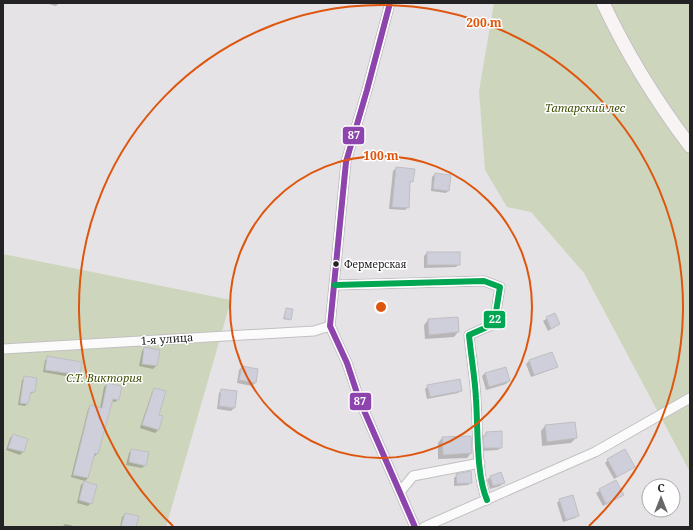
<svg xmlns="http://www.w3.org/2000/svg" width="693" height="530" viewBox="0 0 693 530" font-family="'Noto Serif',serif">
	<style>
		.green { fill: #cdd6bc }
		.shadow { fill: #0003 }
		.building { fill: #cfcfdc; stroke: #bfbec0 }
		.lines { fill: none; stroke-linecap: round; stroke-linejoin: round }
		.minor-casing { stroke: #c2c0c2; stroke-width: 11 }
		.secondary-casing { stroke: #c2c0c2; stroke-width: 15 }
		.minor { stroke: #fbfbfb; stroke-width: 9 }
		.secondary { stroke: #f8f4f4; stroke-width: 13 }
		.bus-1-casing { stroke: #fff; stroke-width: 9 }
		.bus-2-casing { stroke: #fff; stroke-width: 9 }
		.bus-1 { stroke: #8e44ad; stroke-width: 6 }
		.bus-2 { stroke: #00a651; stroke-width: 6 }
		.ring { fill: none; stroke: #de560d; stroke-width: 2 }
		.bus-dot { fill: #232224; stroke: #fff; stroke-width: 1.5 }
		.labels { text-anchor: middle; stroke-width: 3; stroke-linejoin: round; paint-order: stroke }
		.bus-label { font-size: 10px; fill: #232224; stroke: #fff; text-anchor: start }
		.park-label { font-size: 11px; font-style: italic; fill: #3b4c00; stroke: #fff }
		.street-label { font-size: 11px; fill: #232224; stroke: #fff }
		.centre { fill: #de560d; stroke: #fff; stroke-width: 2 }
		.ring-label { font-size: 12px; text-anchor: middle; font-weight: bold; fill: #de560d; stroke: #fff; stroke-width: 3; stroke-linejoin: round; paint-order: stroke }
		.line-badge { stroke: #fff; stroke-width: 1.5 }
		.badge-label { font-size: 11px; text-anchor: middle; font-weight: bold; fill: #fff }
	</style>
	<rect width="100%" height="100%" fill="#e5e3e6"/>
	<g class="green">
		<polygon points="494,3 690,3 690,472 584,273 531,212 507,207 485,170 479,91"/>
		<polygon points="3,254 231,300 166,527 3,527"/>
	</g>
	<g class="shadow">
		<polygon points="45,3 59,3 56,6"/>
		<polygon points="396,168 412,181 409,184 408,207 405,210 389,209 393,171"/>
		<polygon points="435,174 449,190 446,193 431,191 432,177"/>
		<polygon points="427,253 459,264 456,267 424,268 424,256"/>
		<polygon points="286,309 290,319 289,320 283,319"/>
		<polygon points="554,314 559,324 548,331 543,321"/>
		<polygon points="457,318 458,332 454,337 425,339 424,325 428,320"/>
		<polygon points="145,348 156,366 153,369 139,366 142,351"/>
		<polygon points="48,358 81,363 79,375 76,378 43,372 45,360"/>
		<polygon points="529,361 556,366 553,369 531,377 526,364"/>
		<polygon points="242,367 257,369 255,383 252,386 237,383 239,370"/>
		<polygon points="485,373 509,381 506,384 486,390 482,376"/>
		<polygon points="25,377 34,392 30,394 27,404 25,406 18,405 22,380"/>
		<polygon points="107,384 118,399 115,402 111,401 97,454 94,457 88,478 85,481 71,477 88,409 90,406 100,408 104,387"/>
		<polygon points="428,386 461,391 458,393 427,399 425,389"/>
		<polygon points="155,389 158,430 155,433 140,428 152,392"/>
		<polygon points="222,390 234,408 231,411 217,409 219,393"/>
		<polygon points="545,426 576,438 571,443 542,446 541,431"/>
		<polygon points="486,433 501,447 498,450 481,451 481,440"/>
		<polygon points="13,435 27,440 23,452 20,455 6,450 10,438"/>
		<polygon points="442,438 471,453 467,458 438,459 438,443"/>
		<polygon points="132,450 145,465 142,468 126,465 129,453"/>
		<polygon points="608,460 634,467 614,479 605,463"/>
		<polygon points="501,473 503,483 500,486 490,489 487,480 490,477"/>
		<polygon points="457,475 471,482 468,485 454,486 454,478"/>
		<polygon points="616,481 622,495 603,506 596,493"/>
		<polygon points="84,482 91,503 88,506 77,503 81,485"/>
		<polygon points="560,500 578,515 575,518 563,522 557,503"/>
		<polygon points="125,514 135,527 120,527 122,517"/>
		<polygon points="65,524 78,527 62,527"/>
	</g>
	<g class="building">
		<polygon points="396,167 415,169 413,182 410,181 409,208 392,207"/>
		<polygon points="435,173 451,175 449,191 433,189"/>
		<rect x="427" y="252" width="33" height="13"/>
		<polygon points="286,308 293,309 291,320 284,318"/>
		<polygon points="555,313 560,324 551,329 546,317"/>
		<polygon points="458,317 459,332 429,335 428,319"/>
		<polygon points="144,347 160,350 157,366 142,364"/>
		<polygon points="552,352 558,367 534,375 529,360"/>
		<polygon points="47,356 82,362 80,375 45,370"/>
		<polygon points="242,366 258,369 256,383 239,380"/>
		<polygon points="506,367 510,381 489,387 485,373"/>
		<polygon points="24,376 37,378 35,392 31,392 28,404 20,403"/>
		<polygon points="460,379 462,391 430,397 427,385"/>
		<polygon points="107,383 122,386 119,400 113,399 98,454 95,453 88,478 73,475 90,405 102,408"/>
		<polygon points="154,388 166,391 159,415 163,416 159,430 142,425"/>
		<polygon points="221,389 237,391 235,408 219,406"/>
		<polygon points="575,422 577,438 547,442 545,425"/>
		<polygon points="502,431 502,448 484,448 483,436 486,435 486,432"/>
		<polygon points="13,434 28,439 24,452 8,448"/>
		<polygon points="471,436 472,453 443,455 442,437"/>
		<polygon points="131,449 149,452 146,466 129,462"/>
		<polygon points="625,449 635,467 617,477 607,459"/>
		<polygon points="471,471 472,483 457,484 456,474"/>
		<polygon points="501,472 505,483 493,486 490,476"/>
		<polygon points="616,480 624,495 606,504 599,489"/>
		<polygon points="84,481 97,485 92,504 79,500"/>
		<polygon points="573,495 579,516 566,520 559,499"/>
		<polygon points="125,513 139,516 136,527 121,527"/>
	</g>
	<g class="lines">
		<g class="minor-casing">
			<g id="minor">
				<polyline points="390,3 367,90 346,162 330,326 347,363 359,399 415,527"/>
				<path d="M335,285L484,281L500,287L494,324L469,335C471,356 475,378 476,399C478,427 476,475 487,500"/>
				<polyline points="3,349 314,331 330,326"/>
				<polyline points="400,492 413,476 480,463"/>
				<polyline points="424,527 595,452 690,398"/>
			</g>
		</g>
		<g class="secondary-casing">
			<path id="secondary" d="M603,3C627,54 656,101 690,146"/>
		</g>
		<use href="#minor" class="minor"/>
		<use href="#secondary" class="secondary"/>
		<g class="bus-1-casing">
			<polyline id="bus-1" points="390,3 367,90 346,162 330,326 347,363 359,399 415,527"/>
		</g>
		<g class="bus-2-casing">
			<path id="bus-2" d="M335,285L484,281L500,287L494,324L469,335C471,356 475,378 476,399C478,427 476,475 487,500"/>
		</g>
		<use href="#bus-1" class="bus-1"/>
		<use href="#bus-2" class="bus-2"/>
	</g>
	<g class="ring">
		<circle cx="381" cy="307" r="151"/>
		<path d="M173 526A302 302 0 1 1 589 526"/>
	</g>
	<circle class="bus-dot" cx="336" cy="264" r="3.5"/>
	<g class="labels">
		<g class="bus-label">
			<text x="344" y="268">Фермерская</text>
		</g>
		<g class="park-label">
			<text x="585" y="112">Татарский лес</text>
			<text x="104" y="382">С.Т. Виктория</text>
		</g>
		<g class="street-label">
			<text transform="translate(167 339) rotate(-4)" y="4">1-я улица</text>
		</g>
	</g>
	<circle cx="381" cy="307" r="6" class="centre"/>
	<g class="ring-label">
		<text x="484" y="27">200 m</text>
		<text x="381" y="160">100 m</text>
	</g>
	<g class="line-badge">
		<rect x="342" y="126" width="23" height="19" rx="4" fill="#8e44ad"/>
		<rect x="483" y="310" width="23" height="19" rx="4" fill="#00a651"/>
		<rect x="349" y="392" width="23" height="19" rx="4" fill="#8e44ad"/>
	</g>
	<g class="badge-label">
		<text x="354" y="139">87</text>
		<text x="495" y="323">22</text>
		<text x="360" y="405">87</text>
	</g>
	<rect width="693" height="530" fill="none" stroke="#232224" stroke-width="8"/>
	<g transform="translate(661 498)"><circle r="19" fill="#ffffff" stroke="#a7a7a7"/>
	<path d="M0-3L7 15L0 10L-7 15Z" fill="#676668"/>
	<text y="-6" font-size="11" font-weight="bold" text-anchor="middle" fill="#232224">С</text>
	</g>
</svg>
